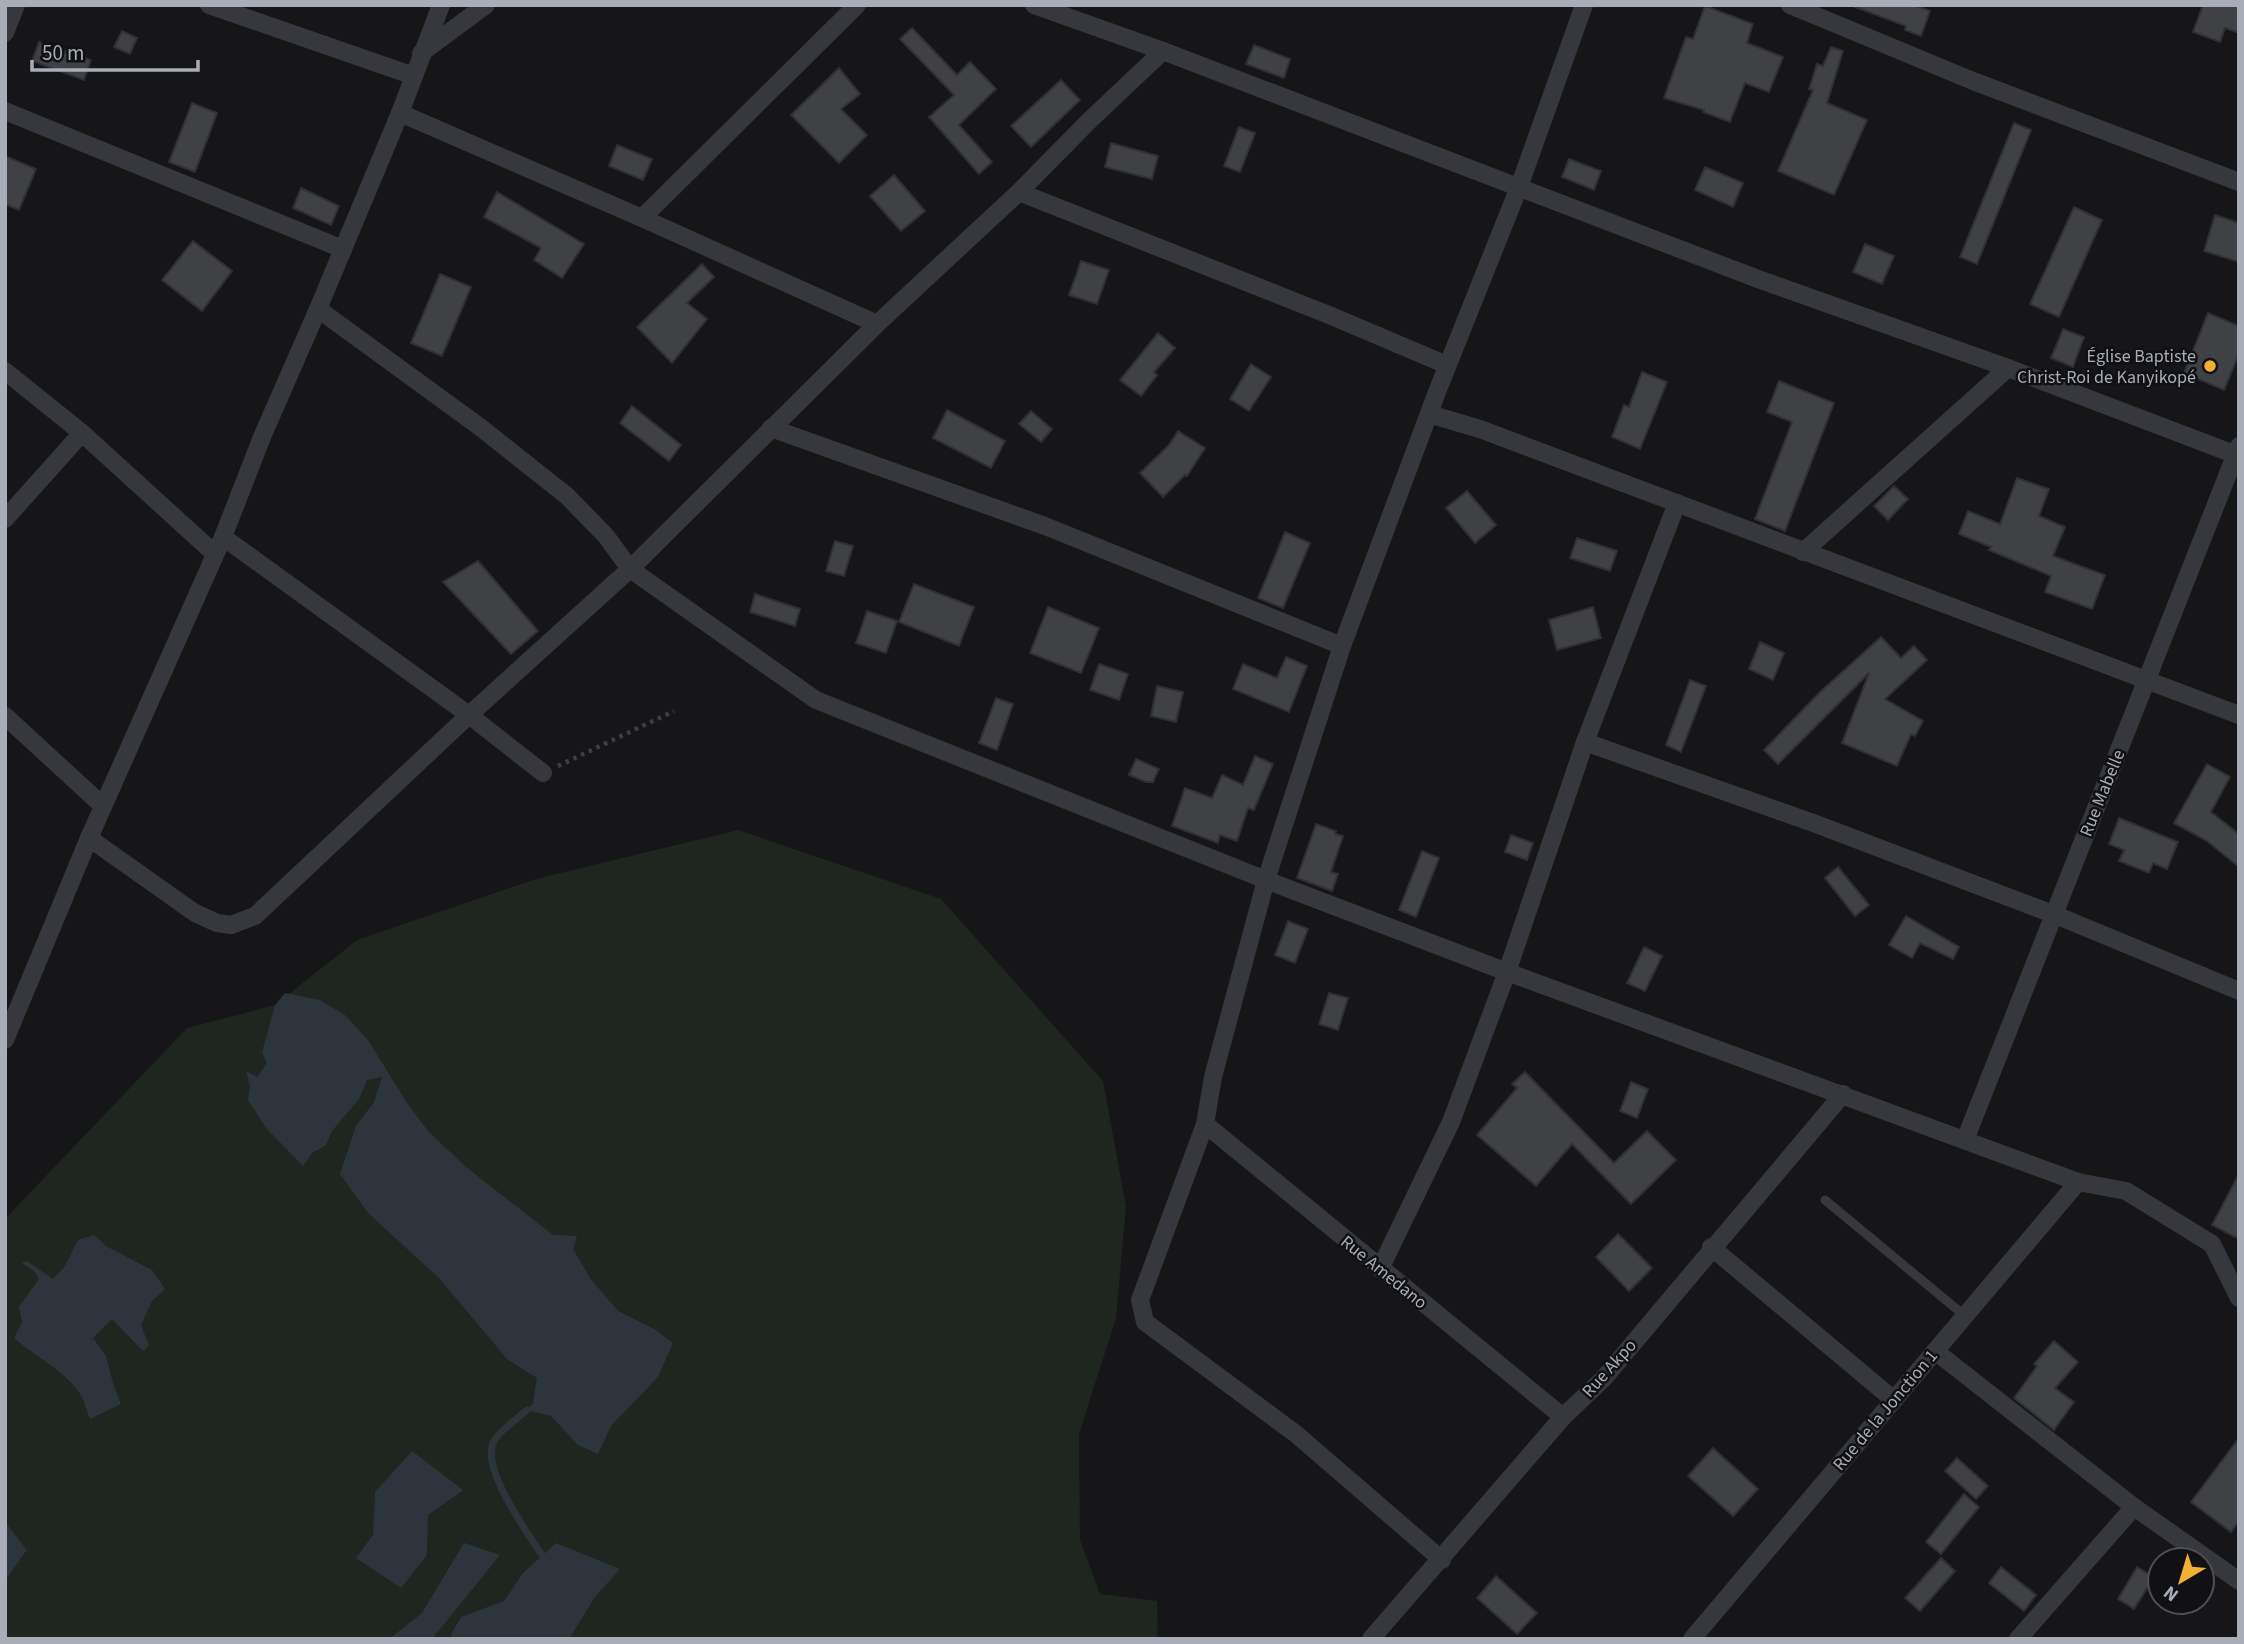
<svg xmlns="http://www.w3.org/2000/svg" width="2244" height="1644" viewBox="0 0 2244 1644" font-family="'Source Sans 3',sans-serif">
	<style>
		.green { fill: #1e261f }
		.water { fill: #2c353c }
		.lines { fill: none; stroke-linecap: round; stroke-linejoin: round }
		.stream { stroke: #2c353c; stroke-width: 7 }
		.building { fill: #404145; stroke: #303034; stroke-width: 2 }
		.path { stroke: #3d3f44; stroke-width: 4.5; stroke-dasharray: 3.5 5; stroke-linecap: butt }
		.lane { stroke: #37383d; stroke-width: 9 }
		.street { stroke: #37383d; stroke-width: 18 }
		.poi-dot { fill: #f2b134; stroke: #111113; stroke-width: 2.5 }
		.labels { text-anchor: middle; stroke-width: 5; stroke-linejoin: round; paint-order: stroke }
		.poi-label { font-size: 18px; fill: #a8adb8; stroke: #111113; text-anchor: end }
		.street-label { font-size: 18px; fill: #a8adb8; stroke: #111113 }
	</style>
	<rect width="100%" height="100%" fill="#161618"/>
	<polygon class="green" points="738,830 941,899 1103,1081 1126,1206 1116,1318 1079,1434 1080,1540 1100,1594 1157,1601 1158,1639 5,1639 5,1581 27,1550 5,1525 5,1219 187,1028 275,1005 357,940 536,879"/>
	<g class="water">
		<polygon points="285,993 320,1000 345,1015 368,1040 407,1103 428,1131 466,1167 553,1235 577,1236 573,1249 590,1278 618,1311 656,1330 673,1343 658,1377 611,1426 598,1454 578,1445 551,1416 527,1410 533,1403 537,1378 507,1359 440,1279 368,1213 340,1174 356,1126 374,1102 382,1077 367,1080 359,1099 332,1131 326,1145 312,1153 303,1166 266,1128 248,1100 250,1086 246,1071 257,1077 267,1063 262,1052 275,1005"/>
		<path d="M94,1235L106,1246L152,1270L165,1289L152,1301L141,1325L149,1346L143,1351L112,1319L93,1338L106,1356L114,1387L121,1404L90,1419C87,1412 85,1404 82,1397C67,1371 35,1357 14,1338L22,1322L19,1307L39,1279L34,1271L22,1263L27,1261L53,1279L65,1266L78,1240Z"/>
		<polygon points="412,1451 463,1490 428,1515 427,1555 401,1588 356,1558 373,1535 375,1492"/>
		<polygon points="5,1522 27,1550 5,1581"/>
		<polygon points="464,1543 500,1555 432,1639 389,1639 422,1613"/>
		<polygon points="556,1543 620,1569 595,1597 569,1639 453,1639 451,1634 461,1617 504,1601 523,1573"/>
	</g>
	<g class="lines">
		<path class="stream" d="M527,1410C517,1419 501,1429 494,1441C479,1466 528,1534 542,1555"/>
	</g>
	<g class="building">
		<polygon points="1856,5 1914,5 1930,11 1921,36 1905,30 1906,26 1855,7"/>
		<polygon points="2203,5 2239,5 2239,33 2225,28 2220,42 2193,32"/>
		<polygon points="1705,6 1753,24 1747,43 1783,57 1769,92 1745,83 1730,122 1703,112 1704,110 1664,98 1686,37 1693,39"/>
		<polygon points="912,28 957,75 970,62 996,89 959,125 992,162 979,174 929,117 954,95 900,39"/>
		<polygon points="122,31 137,38 130,54 114,47"/>
		<polygon points="39,42 91,60 84,80 32,61"/>
		<polygon points="1254,45 1290,59 1284,78 1246,64"/>
		<polygon points="1831,47 1843,51 1827,103 1867,120 1834,195 1778,171 1813,90 1809,89 1817,64 1823,66"/>
		<polygon points="839,68 860,94 841,109 867,135 839,163 791,115"/>
		<polygon points="1061,80 1080,100 1031,147 1011,126"/>
		<polygon points="192,103 217,113 195,172 169,162"/>
		<polygon points="2014,123 2031,130 1977,264 1960,257"/>
		<polygon points="1239,127 1255,133 1240,172 1224,166"/>
		<polygon points="1111,143 1158,156 1152,179 1105,167"/>
		<polygon points="617,145 652,159 643,180 609,166"/>
		<polygon points="5,156 36,169 19,210 5,204"/>
		<polygon points="1569,159 1601,171 1594,190 1562,177"/>
		<polygon points="1705,167 1743,183 1733,207 1695,190"/>
		<polygon points="894,175 925,211 901,231 870,196"/>
		<polygon points="301,188 339,206 331,225 293,208"/>
		<polygon points="497,192 584,244 562,278 534,260 541,248 484,217"/>
		<polygon points="2074,207 2102,220 2059,317 2030,304"/>
		<polygon points="2215,215 2239,223 2239,262 2204,251"/>
		<polygon points="193,241 232,271 202,311 162,280"/>
		<polygon points="1865,244 1894,256 1882,284 1853,272"/>
		<polygon points="1081,261 1109,270 1097,304 1069,295"/>
		<polygon points="702,264 714,277 687,303 707,319 672,363 637,327"/>
		<polygon points="440,274 471,287 442,356 411,343"/>
		<polygon points="2208,313 2239,326 2239,354 2224,390 2184,373"/>
		<polygon points="2063,329 2084,337 2073,367 2051,358"/>
		<polygon points="1158,333 1175,348 1154,372 1157,375 1141,396 1120,380"/>
		<polygon points="1251,364 1271,377 1249,411 1230,399"/>
		<polygon points="1642,372 1667,382 1640,449 1612,437 1624,405 1629,407"/>
		<polygon points="1779,381 1834,403 1785,531 1755,519 1792,422 1767,412"/>
		<polygon points="632,406 681,445 669,461 620,423"/>
		<polygon points="947,410 1005,441 991,468 933,438"/>
		<polygon points="1031,411 1052,429 1041,442 1019,424"/>
		<polygon points="1178,431 1205,448 1187,476 1185,475 1163,497 1140,473 1169,445"/>
		<polygon points="2017,478 2049,489 2039,516 2065,527 2053,556 2105,575 2092,609 2045,592 2051,576 1989,550 1991,547 1959,534 1968,511 2000,524"/>
		<polygon points="1894,486 1908,499 1888,520 1874,506"/>
		<polygon points="1467,491 1496,525 1475,543 1446,508"/>
		<polygon points="1285,532 1310,543 1283,608 1258,598"/>
		<polygon points="1577,538 1617,551 1610,571 1570,558"/>
		<polygon points="835,541 853,546 844,576 826,571"/>
		<polygon points="478,561 538,631 511,654 443,582"/>
		<polygon points="914,584 974,607 959,646 899,622"/>
		<polygon points="755,594 800,609 795,626 750,612"/>
		<polygon points="1048,607 1099,628 1081,673 1030,653"/>
		<polygon points="1593,607 1601,638 1557,650 1549,620"/>
		<polygon points="867,611 897,621 886,653 856,643"/>
		<polygon points="1881,637 1901,658 1914,646 1927,660 1885,699 1923,721 1915,736 1911,734 1897,766 1842,743 1869,673 1778,764 1764,750 1819,693"/>
		<polygon points="1760,642 1784,653 1773,680 1749,669"/>
		<polygon points="1286,657 1307,666 1289,712 1233,689 1243,664 1277,678"/>
		<polygon points="1099,664 1128,674 1119,700 1090,690"/>
		<polygon points="1690,680 1706,686 1681,752 1666,745"/>
		<polygon points="1157,686 1183,692 1176,722 1151,716"/>
		<polygon points="996,698 1013,704 997,750 979,743"/>
		<polygon points="1255,756 1273,764 1254,810 1248,808 1237,841 1220,835 1218,843 1172,826 1185,788 1212,798 1222,775 1243,785"/>
		<polygon points="1136,759 1159,769 1153,782 1146,782 1129,775"/>
		<polygon points="2207,764 2230,777 2211,812 2239,834 2239,867 2207,841 2174,823"/>
		<polygon points="2119,818 2178,842 2167,869 2153,863 2149,873 2119,861 2124,850 2109,844"/>
		<polygon points="1316,824 1336,831 1335,834 1343,836 1331,872 1338,874 1332,891 1297,878"/>
		<polygon points="1511,835 1533,843 1527,860 1505,852"/>
		<polygon points="1422,851 1439,858 1416,917 1399,910"/>
		<polygon points="1838,867 1869,905 1855,916 1825,878"/>
		<polygon points="1906,916 1959,947 1953,959 1920,943 1912,958 1889,945"/>
		<polygon points="1288,921 1308,929 1295,963 1275,955"/>
		<polygon points="1644,947 1662,956 1645,991 1627,983"/>
		<polygon points="1329,993 1348,998 1338,1030 1319,1024"/>
		<polygon points="1525,1072 1614,1163 1647,1131 1676,1160 1631,1204 1572,1144 1536,1186 1477,1135 1517,1088 1512,1084"/>
		<polygon points="1631,1082 1648,1089 1637,1118 1620,1111"/>
		<polygon points="2239,1174 2239,1239 2212,1225"/>
		<polygon points="1618,1234 1652,1268 1629,1291 1596,1257"/>
		<polygon points="2054,1341 2078,1362 2055,1388 2074,1402 2054,1430 2014,1398 2037,1366 2034,1364"/>
		<polygon points="2239,1438 2239,1521 2231,1532 2191,1502"/>
		<polygon points="1713,1448 1758,1489 1733,1516 1688,1476"/>
		<polygon points="1957,1458 1988,1486 1976,1499 1945,1471"/>
		<polygon points="1964,1494 1979,1507 1941,1554 1926,1542"/>
		<polygon points="1941,1558 1955,1571 1920,1611 1905,1598"/>
		<polygon points="2001,1567 2036,1595 2024,1611 1989,1583"/>
		<polygon points="2137,1567 2154,1577 2134,1609 2118,1599"/>
		<polygon points="1496,1576 1537,1613 1517,1634 1477,1598"/>
	</g>
	<g class="lines">
		<polyline class="path" points="558,766 674,711"/>
		<polyline class="lane" points="1825,1200 1965,1316"/>
		<g class="street">
			<polyline points="209,5 414,76"/>
			<polyline points="1034,5 1163,51 1758,279 2008,368 2239,456"/>
			<polyline points="1790,5 1973,81 2239,182"/>
			<polyline points="5,33 16,5"/>
			<polyline points="421,53 486,5"/>
			<polyline points="5,111 343,249"/>
			<polyline points="400,113 642,218 877,324"/>
			<polyline points="1019,192 1329,315 1447,365"/>
			<polyline points="642,218 857,5"/>
			<polyline points="318,309 480,427 567,496 606,536 630,569 816,700 1266,880 1507,972 2078,1182 2126,1191 2212,1244 2239,1298"/>
			<polyline points="5,371 82,433 215,554"/>
			<polyline points="1429,414 1480,429 2239,715"/>
			<polyline points="771,428 1045,526 1342,646"/>
			<polyline points="5,519 82,433"/>
			<polyline points="223,537 469,715 543,773"/>
			<polyline points="1803,552 2008,368"/>
			<polyline points="5,716 103,806"/>
			<polyline points="1585,742 1816,824 2053,914 2239,991"/>
			<polyline points="89,838 195,913 217,923 231,925 255,916 469,715 630,569 877,324 1019,192 1090,120 1163,51"/>
			<polyline points="5,1040 89,838 223,537 262,437 318,309 400,113 441,5"/>
			<polyline points="1205,1124 1563,1417"/>
			<polyline points="1965,1140 2239,446"/>
			<polyline points="1711,1247 1894,1400"/>
			<polyline points="1380,1269 1451,1122 1507,972 1585,742 1677,503"/>
			<polyline points="1935,1351 2134,1507 2239,1581"/>
			<polyline points="1442,1560 1296,1434 1145,1322 1140,1300 1205,1124 1213,1077 1266,880 1342,646 1437,392 1519,187 1584,5"/>
			<polyline points="1371,1639 1563,1417 1604,1378 1843,1094"/>
			<polyline points="1692,1639 2078,1182"/>
			<polyline points="2018,1639 2134,1507"/>
		</g>
	</g>
	<circle class="poi-dot" cx="2210" cy="366" r="7"/>
	<g class="labels">
		<g class="poi-label">
			<text x="2196" y="362">Église Baptiste<tspan x="2196" dy="21">Christ-Roi de Kanyikopé</tspan></text>
		</g>
		<g class="street-label">
			<text transform="translate(2102 793) rotate(-68)" y="6">Rue Mabelle</text>
			<text transform="translate(1384 1272) rotate(39)" y="6">Rue Amedano</text>
			<text transform="translate(1609 1368) rotate(-48)" y="6">Rue Akpo</text>
			<text transform="translate(1885 1410) rotate(-50)" y="6">Rue de la Jonction 1</text>
		</g>
	</g>
	<rect width="2244" height="1644" fill="none" stroke="#a8adb8" stroke-width="14"/>
	<g transform="translate(2181 1581) rotate(218)"><circle r="33" fill="#111113" stroke="#4d4f55" stroke-width="2"/>
	<path d="M0-5L12 26L0 18L-12 26Z" fill="#f2b134"/>
	<text y="-10" font-size="19" font-weight="bold" text-anchor="middle" fill="#a8adb8">N</text>
	</g>
	<path d="M32 60v10h166v-10" fill="none" stroke="#a8adb8" stroke-width="3.5"/>
	<text x="42" y="60" font-size="21" fill="#a8adb8" stroke="#111113" stroke-width="5" paint-order="stroke">50 m</text>
</svg>
